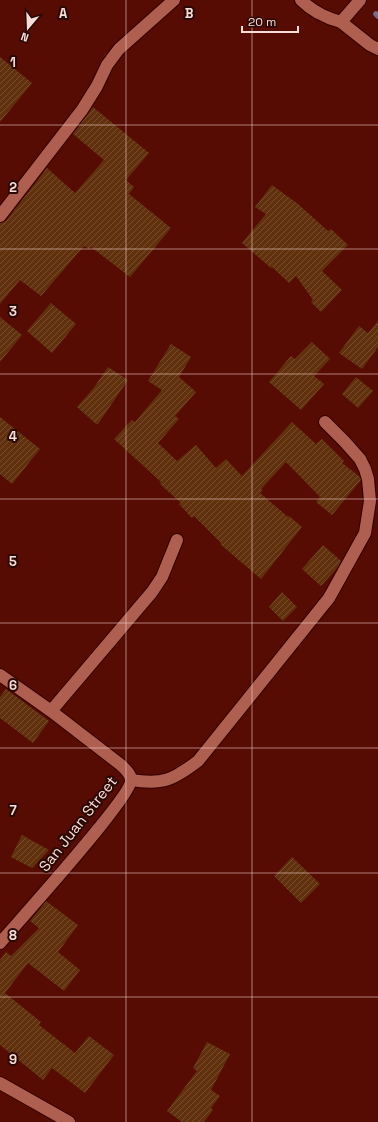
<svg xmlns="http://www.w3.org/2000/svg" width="378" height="1122" viewBox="0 0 378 1122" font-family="'Space Grotesk',sans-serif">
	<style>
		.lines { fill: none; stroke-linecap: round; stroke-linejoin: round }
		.stream { stroke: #706f90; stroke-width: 5.5 }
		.building { fill: url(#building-hatch) }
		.street-casing { stroke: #310000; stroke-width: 14 }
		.secondary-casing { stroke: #310000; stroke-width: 14 }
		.street { stroke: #ae5f4f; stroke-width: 12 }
		.secondary { stroke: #ae5f4f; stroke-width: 12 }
		.grid { fill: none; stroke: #f9ddd7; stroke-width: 1; stroke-opacity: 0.55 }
		.labels { text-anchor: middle; stroke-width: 4; stroke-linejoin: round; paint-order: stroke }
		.street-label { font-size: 15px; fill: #f9ddd7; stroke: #280905 }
		.grid-label { font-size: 13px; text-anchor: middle; font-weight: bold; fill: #f9ddd7; stroke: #280905; stroke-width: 4; stroke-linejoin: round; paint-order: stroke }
	</style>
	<defs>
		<pattern id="building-hatch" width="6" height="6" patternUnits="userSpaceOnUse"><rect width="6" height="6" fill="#61310d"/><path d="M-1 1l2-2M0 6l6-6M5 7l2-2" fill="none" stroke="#784e30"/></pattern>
	</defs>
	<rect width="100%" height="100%" fill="#560c03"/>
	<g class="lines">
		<polyline class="stream" points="376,14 378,16"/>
	</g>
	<g class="building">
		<polygon points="0,57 32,83 0,122"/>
		<polygon points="93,107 149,153 126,180 134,187 129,194 171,228 130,277 91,247 89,249 84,246 41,296 20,280 0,304 0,223 6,221 47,168 75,193 104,160 73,134"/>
		<polygon points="272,185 298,204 328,231 331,229 348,245 322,271 342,290 321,312 311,302 313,300 296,276 289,283 272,267 271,268 242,243 266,214 255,207"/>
		<polygon points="51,303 76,324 52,353 27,331"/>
		<polygon points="0,317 22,335 0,362"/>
		<polygon points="378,321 378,347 362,369 339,353 359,326 368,333"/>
		<polygon points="312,342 330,359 314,376 324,384 301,410 269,382 291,356 295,359"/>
		<polygon points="171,344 191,357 179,377 196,392 175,416 179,419 158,443 177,461 196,445 216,468 226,459 242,476 292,422 316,444 322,439 344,461 342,463 360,477 361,480 332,515 316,502 320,497 286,462 261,489 263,490 260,493 288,517 289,516 302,527 261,579 220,544 221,543 194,516 192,518 179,504 181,503 160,484 161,482 114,439 132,420 135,422 162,390 148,381"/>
		<polygon points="108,367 128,380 98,424 96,424 77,407 93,389"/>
		<polygon points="356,377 373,391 358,408 342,394"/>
		<polygon points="0,417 40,449 12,484 0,474"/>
		<polygon points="323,545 341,561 338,567 321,586 302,569"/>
		<polygon points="282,592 297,607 283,621 269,607"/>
		<polygon points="6,689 49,721 33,743 0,718 0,697"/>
		<polygon points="22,835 49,850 32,868 11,857"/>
		<polygon points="292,857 320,884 301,903 274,876"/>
		<polygon points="46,901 78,925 58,952 80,970 64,991 28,963 5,993 41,1022 39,1025 75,1053 89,1036 114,1055 85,1093 52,1068 43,1080 0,1045 0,960 6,952 11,956 39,928 30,921"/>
		<polygon points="207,1042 230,1054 211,1090 220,1096 211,1108 213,1110 204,1122 182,1122 167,1111 197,1071 193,1068"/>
	</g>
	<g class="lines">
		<g class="street-casing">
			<g id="street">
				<path d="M301,0C312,11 326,18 341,22L360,0"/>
				<polyline points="341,22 370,45 378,49"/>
				<polyline points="0,216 82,110 97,86 107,65 119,49 174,0"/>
				<path d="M0,675L51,711L121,765C125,769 131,774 131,780C132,796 18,922 0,943"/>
				<polyline points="51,711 152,592 162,577 177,540"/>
				<path d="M131,780C163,785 173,780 198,761L329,598L365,533L370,501L368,479L365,469L360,459L344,441L325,422"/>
			</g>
		</g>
		<g class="secondary-casing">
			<polyline id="secondary" points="0,1083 69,1122"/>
		</g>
		<use href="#street" class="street"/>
		<use href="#secondary" class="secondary"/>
	</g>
	<path class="grid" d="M126,0V1122M252,0V1122M0,125H378M0,249H378M0,374H378M0,499H378M0,623H378M0,748H378M0,873H378M0,997H378"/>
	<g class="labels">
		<g class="street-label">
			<text transform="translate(78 824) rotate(-52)" y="5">San Juan Street</text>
		</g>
	</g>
	<g class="grid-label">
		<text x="63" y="18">A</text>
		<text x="189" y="18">B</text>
		<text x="13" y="67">1</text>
		<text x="13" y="192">2</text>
		<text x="13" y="316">3</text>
		<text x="13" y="441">4</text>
		<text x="13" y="566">5</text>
		<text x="13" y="690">6</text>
		<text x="13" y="815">7</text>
		<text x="13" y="940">8</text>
		<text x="13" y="1064">9</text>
	</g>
	<g transform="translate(28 28) rotate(199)" stroke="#280905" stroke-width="3" paint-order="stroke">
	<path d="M0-3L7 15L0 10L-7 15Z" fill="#f9ddd7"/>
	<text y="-6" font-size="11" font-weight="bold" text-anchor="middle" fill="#f9ddd7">N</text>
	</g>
	<path d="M242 26v6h56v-6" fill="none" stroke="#f9ddd7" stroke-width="2"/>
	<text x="248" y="26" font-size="12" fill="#f9ddd7" stroke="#280905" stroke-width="3" paint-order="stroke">20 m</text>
</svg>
